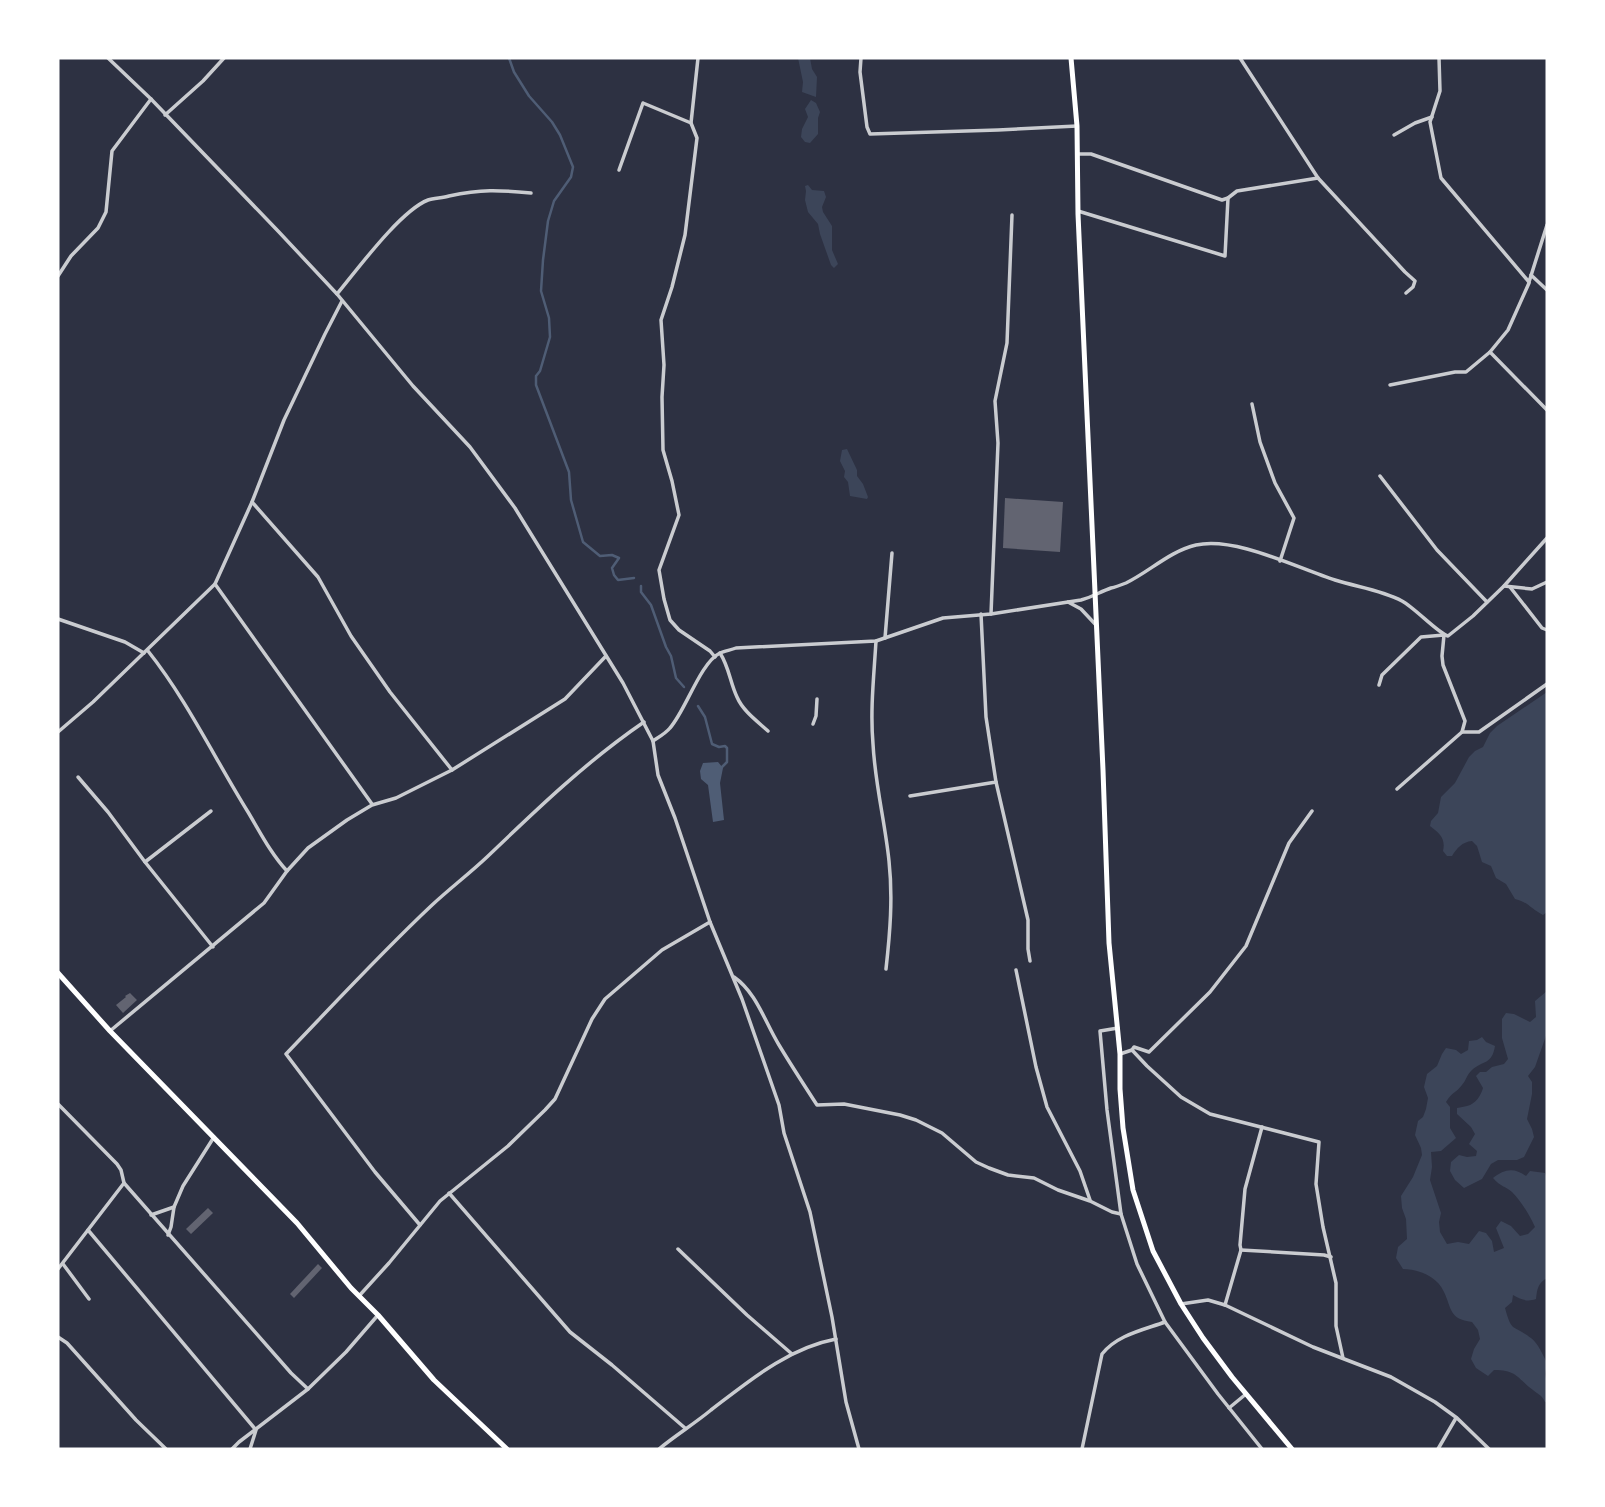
<svg xmlns="http://www.w3.org/2000/svg" width="1605" height="1507" viewBox="0 0 1605 1507" font-family="Bitter,serif">
	<style>
		.green { fill: #3c4559 }
		.water { fill: #4f5d75 }
		.lines { fill: none; stroke-linecap: round; stroke-linejoin: round }
		.stream { stroke: #4f5d75; stroke-width: 2.5 }
		.building { fill: #626471 }
		.minor { stroke: #caccd0; stroke-width: 3.5 }
		.secondary { stroke: #fff; stroke-width: 5 }
		.primary { stroke: #fff; stroke-width: 5 }
	</style>
	<rect width="100%" height="100%" fill="#2d3142"/>
	<g class="green">
		<polygon points="798,58 810,58 812,69 817,77 816,97 802,92 803,82"/>
		<polygon points="811,100 816,103 820,112 818,118 818,134 810,143 805,142 801,137 802,129 808,117 805,109"/>
		<polygon points="808,185 812,190 824,191 826,197 822,207 823,212 832,226 832,250 838,264 834,268 831,265 820,234 818,224 808,212 805,200 806,191 805,186"/>
		<polygon points="847,449 857,470 857,476 863,484 868,497 867,499 850,496 848,482 844,477 845,471 840,461 842,450"/>
		<path d="M1547,692V912L1543,915C1531,909 1528,902 1515,899L1506,884L1496,878L1491,866L1482,862L1477,846L1472,841C1462,842 1457,848 1452,856H1447L1443,851C1446,838 1439,833 1430,826L1431,821L1438,813L1441,797L1455,783L1469,757L1475,751L1483,747L1490,733L1497,726Z"/>
		<path d="M1547,991V1033L1535,1067L1528,1076L1532,1082V1094L1527,1119L1532,1129L1534,1137L1524,1157L1517,1160H1498L1491,1164L1482,1179L1464,1188L1455,1180L1450,1171L1451,1162L1459,1155L1467,1157L1476,1156L1477,1151L1469,1144L1475,1134L1471,1127L1457,1114V1108C1461,1107 1464,1107 1467,1106C1476,1104 1481,1095 1483,1088L1476,1076L1480,1072H1486L1492,1067L1504,1064L1508,1059L1502,1038V1019L1506,1013L1514,1014L1530,1022L1536,1017L1535,1001Z"/>
		<path d="M1482,1037L1486,1042L1495,1046C1492,1065 1483,1060 1472,1070C1467,1074 1466,1081 1462,1085C1456,1093 1452,1092 1446,1102L1450,1107V1128L1456,1138L1441,1151L1431,1152L1432,1167L1430,1180L1441,1213L1439,1222L1440,1232L1447,1244L1458,1242L1469,1244L1479,1231L1486,1233L1492,1241L1494,1252L1504,1248L1496,1228L1501,1221L1511,1226L1520,1236L1528,1234L1535,1227C1529,1214 1521,1201 1512,1192C1505,1186 1501,1187 1493,1178C1504,1169 1514,1167 1526,1176L1530,1171L1545,1173L1547,1179V1278C1538,1283 1537,1289 1536,1299C1527,1302 1522,1300 1513,1295L1512,1302L1505,1308C1512,1334 1513,1324 1531,1338C1538,1343 1543,1355 1547,1363L1545,1374L1547,1383V1402H1545C1542,1395 1539,1395 1533,1390C1517,1378 1517,1370 1494,1370L1488,1376L1476,1368L1471,1359L1474,1349L1480,1339L1478,1330L1472,1322C1449,1319 1452,1309 1444,1292C1437,1276 1418,1269 1403,1269L1396,1258L1398,1247L1407,1239L1406,1219L1402,1208L1401,1196L1413,1177L1422,1155L1421,1148L1415,1135L1418,1121L1423,1117L1426,1109L1428,1098L1424,1087L1427,1074L1437,1066L1442,1054L1446,1048L1456,1050L1461,1054L1468,1050L1469,1041L1477,1040Z"/>
	</g>
	<polygon class="water" points="718,762 723,768 720,783 724,820 713,822 708,785 701,779 700,771 703,763"/>
	<g class="lines">
		<g class="stream">
			<polyline points="509,58 514,72 529,96 552,122 560,135 573,167 571,177 554,201 548,221 543,260 541,291 549,318 550,337 540,371 536,376 536,385 569,472 571,500 583,542 600,556 612,555 619,558 612,568 614,575 618,580 634,578"/>
			<polyline points="641,586 641,592 651,605 666,647 671,656 676,678 684,687"/>
			<polyline points="698,706 705,717 712,744 719,747 725,746 727,748 727,762 721,768"/>
		</g>
	</g>
	<g class="building">
		<polygon points="1005,498 1063,502 1060,552 1003,548"/>
		<polygon points="130,993 137,1000 123,1013 116,1005 126,997 125,996"/>
		<polygon points="208,1208 213,1213 191,1234 186,1229"/>
		<polygon points="318,1264 322,1268 294,1298 290,1294"/>
	</g>
	<g class="lines">
		<g class="minor">
			<polyline points="108,58 151,99 278,231 337,294 413,386 470,447 515,508 623,683 653,741 658,775 675,818 710,922 742,999 779,1105 784,1133 810,1212 832,1317 846,1402 859,1449"/>
			<polyline points="698,58 691,123 697,138 685,235 672,287 661,320 664,365 662,397 663,450 672,481 679,515 659,570 664,599 670,620 679,630 710,651 715,657"/>
			<polyline points="861,58 860,72 867,127 870,134 998,130 1077,126"/>
			<polyline points="1240,58 1318,178 1405,272 1415,281 1413,287 1406,293"/>
			<polyline points="1439,58 1440,91 1430,122 1441,178 1529,282 1547,225"/>
			<polyline points="165,115 203,81 224,58"/>
			<polyline points="1394,135 1415,123 1432,117"/>
			<polyline points="1078,154 1091,154 1222,200 1228,198 1237,191 1318,178"/>
			<polyline points="619,170 643,103 691,123"/>
			<polyline points="1078,211 1225,256 1228,198"/>
			<polyline points="1531,275 1547,290"/>
			<polyline points="58,276 71,256 98,228 106,212 112,151 151,99"/>
			<polyline points="1529,283 1508,330 1490,352 1547,410"/>
			<path d="M337,294C357,270 400,211 428,200C434,198 443,198 449,196C482,189 498,190 531,193"/>
			<polyline points="1390,385 1455,372 1466,372 1490,352"/>
			<polyline points="1252,404 1260,442 1275,483 1294,518 1280,561"/>
			<polyline points="1380,476 1437,550 1487,602"/>
			<polyline points="252,502 318,577 351,636 390,692 452,770 565,699 606,656"/>
			<polyline points="215,584 372,804"/>
			<polyline points="1504,586 1532,589 1547,582"/>
			<polyline points="1510,587 1542,628 1547,630"/>
			<polyline points="1068,602 1081,609 1096,625"/>
			<polyline points="991,614 998,443 995,401 1007,343 1012,215"/>
			<polyline points="58,619 125,642 144,653"/>
			<polyline points="885,638 892,553"/>
			<path d="M876,641C874,675 870,710 873,744C875,784 885,822 889,861C893,898 890,933 886,969"/>
			<path d="M148,651C187,700 215,759 248,812C260,832 271,854 287,871"/>
			<path d="M720,653C729,667 730,682 737,697C743,711 757,721 768,731"/>
			<polyline points="1379,685 1382,675 1421,637 1444,635 1442,656 1443,665 1465,721 1462,732 1397,789"/>
			<polyline points="813,724 816,716 817,699"/>
			<polyline points="58,732 93,702 215,584 252,502 284,420 325,334 342,301"/>
			<polyline points="1462,732 1479,732 1547,684"/>
			<path d="M653,741C659,737 666,733 670,728C686,710 700,663 720,653C724,651 731,650 736,648L876,641L943,618L991,614L1081,600C1092,597 1100,592 1111,588C1116,587 1121,585 1126,583C1149,572 1170,551 1196,545C1235,536 1297,568 1335,580C1357,587 1382,590 1402,601C1415,608 1439,634 1448,636L1473,616L1504,586L1547,538"/>
			<polyline points="78,777 108,812 145,862 213,947"/>
			<polyline points="996,782 1028,920 1028,949 1030,961"/>
			<polyline points="910,796 996,782 986,717 981,614"/>
			<polyline points="145,862 211,811"/>
			<polyline points="1016,970 1036,1067 1047,1107 1080,1171 1090,1200"/>
			<path d="M734,977C756,992 765,1022 779,1045C791,1065 804,1085 817,1105L844,1104L900,1115L916,1120L942,1133L976,1162L989,1168L1008,1175L1034,1178L1058,1190L1090,1201L1112,1212L1121,1214"/>
			<polyline points="1118,1028 1100,1031 1101,1042 1107,1110 1121,1214 1137,1264 1165,1322 1218,1394 1262,1449"/>
			<polyline points="110,1031 264,903 287,871 308,848 347,820 372,805 396,798 452,770"/>
			<polyline points="1132,1050 1134,1047 1149,1052 1210,992 1246,946 1289,843 1312,811"/>
			<polyline points="1120,1054 1132,1050 1147,1066 1181,1097 1210,1114 1319,1142 1316,1184 1323,1227 1336,1283 1336,1326 1343,1358"/>
			<polyline points="58,1104 117,1164 121,1170 124,1183 291,1373 308,1389"/>
			<polyline points="449,1193 570,1332 612,1365 685,1428"/>
			<polyline points="151,1215 174,1207 183,1186 214,1137"/>
			<path d="M420,1225L375,1172L286,1054C334,1004 381,953 431,906C449,889 469,874 487,857C537,809 587,761 644,722"/>
			<polyline points="88,1230 256,1430 250,1449"/>
			<polyline points="168,1235 171,1227 174,1207"/>
			<polyline points="678,1249 747,1315 792,1354"/>
			<polyline points="1241,1250 1324,1255 1331,1257"/>
			<polyline points="63,1264 89,1299"/>
			<polyline points="58,1269 124,1183"/>
			<polyline points="359,1296 389,1263 440,1201 508,1146 545,1110 555,1099 592,1019 605,999 662,950 710,922"/>
			<polyline points="1181,1304 1208,1300 1225,1305 1313,1347 1391,1377 1435,1402 1457,1418 1489,1449"/>
			<polyline points="1225,1305 1241,1250 1240,1245 1245,1189 1262,1127"/>
			<polyline points="58,1337 67,1343 136,1420 166,1449"/>
			<polyline points="1229,1408 1246,1394"/>
			<polyline points="232,1449 239,1442 308,1389 346,1352 378,1315"/>
			<path d="M659,1449C676,1435 694,1424 711,1410C749,1381 788,1348 836,1339"/>
			<path d="M1082,1449L1102,1354C1117,1335 1143,1330 1165,1322"/>
			<polyline points="1438,1449 1456,1418"/>
		</g>
		<polyline class="secondary" points="58,973 110,1031 297,1223 351,1288 378,1315 434,1380 507,1449"/>
		<polyline class="primary" points="1071,58 1077,126 1078,214 1103,770 1109,943 1120,1054 1120,1089 1123,1128 1133,1190 1153,1251 1181,1304 1203,1338 1232,1377 1292,1449"/>
	</g>
	<rect width="1605" height="1507" fill="none" stroke="#ffffff" stroke-width="119"/>
</svg>
